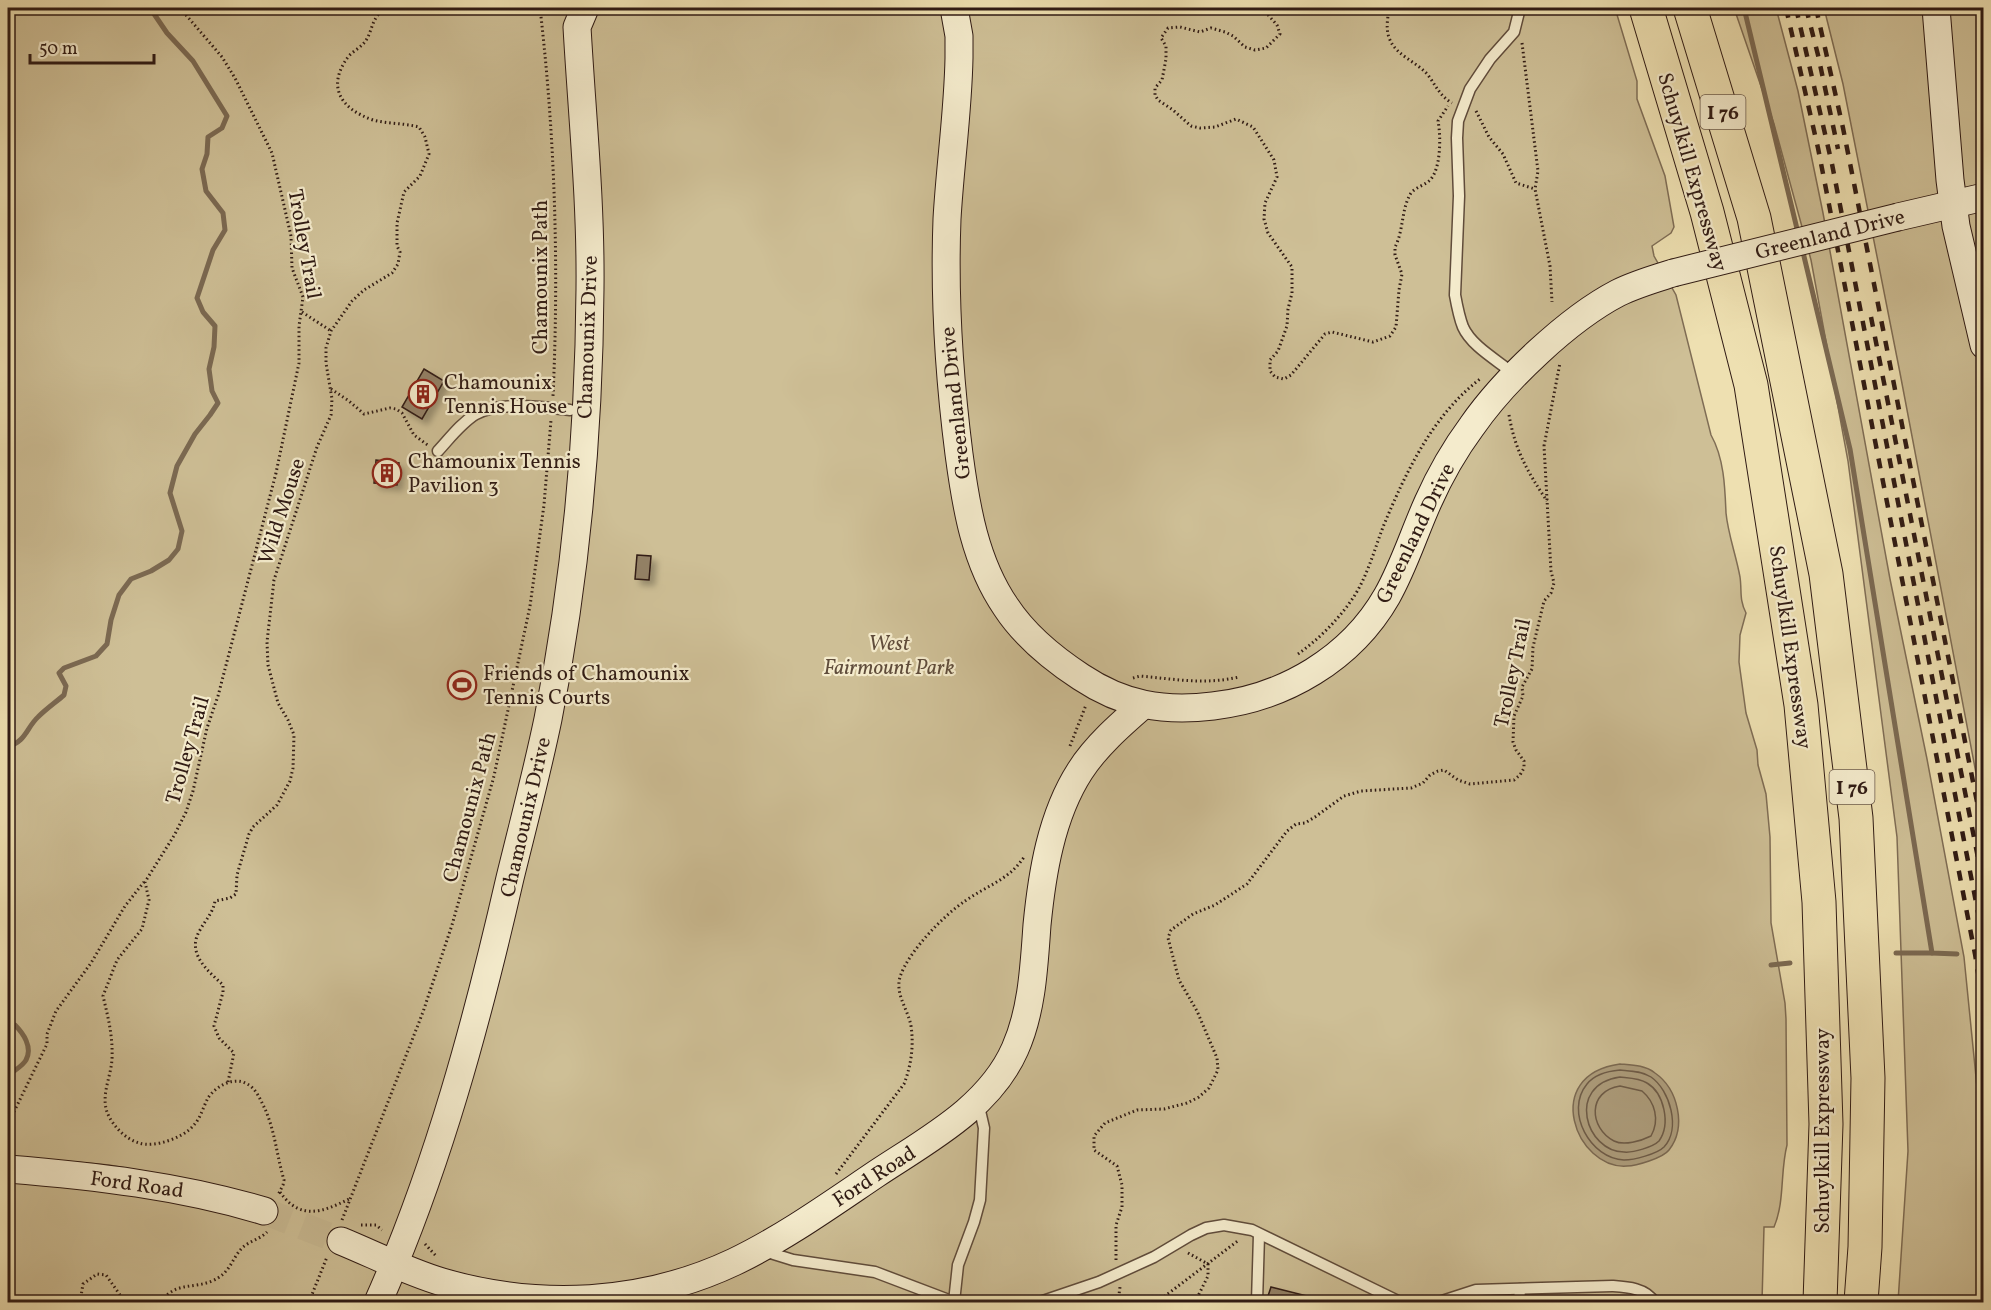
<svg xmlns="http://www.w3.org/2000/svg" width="1991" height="1310" viewBox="0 0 1991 1310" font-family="Vollkorn,serif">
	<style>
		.green { fill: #cebf96; stroke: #7f6d55; stroke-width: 1.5 }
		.water { fill: #ad9d7c; stroke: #7b6952; stroke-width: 1.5 }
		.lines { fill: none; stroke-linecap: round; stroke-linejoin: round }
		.shore { stroke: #6e5c48; stroke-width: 1.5 }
		.stream { stroke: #7b6952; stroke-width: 5 }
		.building { fill: #938166; stroke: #301b14; stroke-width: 1.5; filter: url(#shadow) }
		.secondary-tunnel { stroke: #c8b992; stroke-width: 27; stroke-dasharray: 27 14; stroke-linecap: butt }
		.lane-casing { stroke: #604c3b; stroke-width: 13 }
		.secondary-casing { stroke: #301b14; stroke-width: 29 }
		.highway-casing { stroke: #301b14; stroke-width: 35 }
		.path { stroke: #301b14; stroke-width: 3; stroke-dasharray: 1.5 3; stroke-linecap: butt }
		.lane { stroke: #f4ebcc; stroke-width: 10 }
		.secondary { stroke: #f4ebcc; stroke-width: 27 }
		.highway { stroke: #eee0b1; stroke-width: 33 }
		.rail { stroke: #301b14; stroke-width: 4.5; stroke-dasharray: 10 10; stroke-linecap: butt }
		.secondary-bridge-casing { stroke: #301b14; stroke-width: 29; stroke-linecap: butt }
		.secondary-bridge { stroke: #f4ebcc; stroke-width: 27 }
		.labels { text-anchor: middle; stroke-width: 4.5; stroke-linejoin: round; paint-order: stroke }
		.shield { fill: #f4ebcc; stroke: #6b594b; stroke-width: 1.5 }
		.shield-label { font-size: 20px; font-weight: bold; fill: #301b14 }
		.street-label { font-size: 21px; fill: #301b14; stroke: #f4ebcc }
		.poi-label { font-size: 21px; fill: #301b14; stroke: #f4ebcc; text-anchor: start }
		.park-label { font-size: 21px; font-style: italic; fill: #5f4c3b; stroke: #f4ebcc }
	</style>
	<defs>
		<filter id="shadow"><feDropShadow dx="5.5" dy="5.5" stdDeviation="3" flood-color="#0004"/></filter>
	</defs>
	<rect width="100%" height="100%" fill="#eee0b1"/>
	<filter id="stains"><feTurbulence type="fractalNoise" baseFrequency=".00333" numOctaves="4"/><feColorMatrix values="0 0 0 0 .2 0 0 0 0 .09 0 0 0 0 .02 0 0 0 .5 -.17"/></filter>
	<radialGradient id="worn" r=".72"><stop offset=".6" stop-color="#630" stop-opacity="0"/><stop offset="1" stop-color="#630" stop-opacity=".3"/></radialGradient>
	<g class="green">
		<path d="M8,8H1615L1637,81V99L1665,176L1674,227L1671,233L1652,246L1654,256L1676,295L1711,435C1724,458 1725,487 1726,513C1728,534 1736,555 1740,577C1742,590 1739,600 1746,613L1740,635L1739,662L1746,713L1757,750L1758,765L1766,794L1770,837L1771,923L1785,1003L1786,1019L1787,1145C1780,1172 1785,1201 1774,1227H1764L1762,1302H8V1180L204,1182L109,1165L8,1156Z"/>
		<polygon points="1734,8 1776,8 1798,91 1823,213 1890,579 1927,759 1964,957 1983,1147 1983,1302 1898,1302 1908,1151 1897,837 1848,461 1811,260 1774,124"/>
		<polygon points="1824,8 1983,8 1983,810 1900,373 1843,84"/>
	</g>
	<path class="water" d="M1620,1064C1632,1065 1645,1065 1655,1073C1678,1089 1687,1127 1669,1150C1663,1158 1636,1166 1627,1166C1576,1170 1540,1075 1620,1064Z"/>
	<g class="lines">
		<g class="shore">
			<path d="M1620,1070C1630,1071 1642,1071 1651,1077C1670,1090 1681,1129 1664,1147C1657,1154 1634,1160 1624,1160C1591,1159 1564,1112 1587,1084C1595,1074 1608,1071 1620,1070Z"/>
			<path d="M1620,1077C1629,1078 1639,1078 1647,1083C1664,1093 1671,1124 1659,1141C1653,1147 1633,1153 1624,1152C1586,1152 1565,1085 1620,1077Z"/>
			<path d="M1620,1086L1642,1091C1655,1102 1660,1120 1651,1136C1641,1141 1624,1146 1614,1141C1589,1128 1587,1091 1620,1086Z"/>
		</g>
		<g class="stream">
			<polyline points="1744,8 1798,233"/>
			<polyline points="1802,248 1850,449 1932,953 1957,954"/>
			<path d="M8,746C25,743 27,727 38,717C46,709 56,702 64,695L66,686L59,673L64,668L96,656L107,644L111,620L119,595L131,579L151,571L169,560L178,549L182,531L170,493L177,466L195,434L210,415L218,403L212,391L209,369L214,347L215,326L203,312L197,298L213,250L225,230L223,213L206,191L202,169L207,154L208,137L222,128L227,116L193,61L167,33L150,8"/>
			<polyline points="1896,953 1932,953"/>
			<polyline points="1771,965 1790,963"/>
			<path d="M8,1026L15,1025C23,1033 33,1047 26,1060C23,1066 13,1071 8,1076"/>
		</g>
	</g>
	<g class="building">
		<polygon points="424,369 444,381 422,419 402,407"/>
		<polygon points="376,460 399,463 397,485 374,483"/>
		<polygon points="637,555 651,556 649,580 635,579"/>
		<polygon points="1271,1287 1315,1298 1314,1302 1266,1302"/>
	</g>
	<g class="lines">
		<polyline class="secondary-tunnel" points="264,1211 341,1241"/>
		<g class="lane-casing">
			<g id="lane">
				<path d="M1515,375C1499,361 1472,347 1463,327C1459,317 1457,306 1455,295L1459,196L1457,138L1458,121L1470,89L1490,59L1514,32L1520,8"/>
				<path d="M438,451C450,438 461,423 476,414C500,401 544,407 570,410"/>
				<polyline points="764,1251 793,1260 875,1272 954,1302"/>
				<polyline points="954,1302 958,1265 974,1222 980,1200 984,1128 978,1102"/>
				<polyline points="1040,1302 1099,1282 1154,1257 1191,1235 1206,1228 1224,1225 1252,1230 1400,1302"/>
				<polyline points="1257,1302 1259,1235"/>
				<path d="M1439,1302L1476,1290L1612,1286C1626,1287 1646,1288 1654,1302"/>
				<polyline points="1519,1302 1520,1289"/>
			</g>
		</g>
		<g class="secondary-casing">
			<g id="secondary">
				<path d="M954,8L959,36V58C958,112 950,166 947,219C944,298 949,376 959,454C966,507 975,562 1006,607C1025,636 1052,658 1081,677C1123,705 1163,712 1213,706C1284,698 1351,659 1387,596C1404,566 1414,533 1428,502C1440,475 1455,449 1472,426C1504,380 1568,319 1618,293C1636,284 1654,279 1673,273"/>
				<polyline points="1936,8 1950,180 1956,226 1984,345"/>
				<polyline points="1898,217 1984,197"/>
				<path d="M8,1169C95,1176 181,1186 264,1211"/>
				<path d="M341,1241C375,1255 408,1272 442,1282C539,1310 643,1305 734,1262C784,1238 830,1205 876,1174C927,1140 989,1108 1015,1049C1032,1011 1034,967 1037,925C1042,874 1051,816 1080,771C1096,746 1120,725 1143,705"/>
				<path d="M378,1302C438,1167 477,1022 510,878C523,825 537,772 548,719C576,578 589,432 590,289C591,201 582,115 577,27L585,8"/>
			</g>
		</g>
		<g class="highway-casing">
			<g id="highway">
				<polyline points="1646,8 1707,212 1751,385 1801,705 1819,902 1826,1124 1820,1302"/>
				<polyline points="1690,8 1754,218 1826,574 1856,818 1868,1078 1865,1247 1861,1302"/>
			</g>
		</g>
		<g class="path">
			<path d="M180,8L222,57L235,78L272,153L291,236L292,268L303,297L299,326V363L276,473L218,696L207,728L193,791L186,812L175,834L145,882L149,900L142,929L117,960L103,996C108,1017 113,1036 112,1059C111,1077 101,1094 107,1112C112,1125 125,1139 139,1143C154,1148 183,1138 193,1126C201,1118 203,1107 208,1098C216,1086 234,1076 247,1084C256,1088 261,1101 265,1109C275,1131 277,1157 284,1180L283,1185L278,1195"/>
			<path d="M540,8C555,137 559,266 553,396"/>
			<path d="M1262,8L1277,25L1280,34L1266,48L1255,50L1245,47L1233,36L1225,32L1211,28L1200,32L1180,27L1168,28L1161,38L1166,46V59L1162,80L1155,88V95L1158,100L1173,110L1191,126L1200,128L1215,127L1236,119L1253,127L1274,160L1277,177L1265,203L1264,219L1268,233L1292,267V293L1288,309L1287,326L1278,351L1270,360V371L1275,377L1284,379L1291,375L1325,334L1332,332L1373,342L1390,336L1396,327L1399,290L1402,274L1395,255V247C1404,230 1401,209 1411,193C1416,187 1425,185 1430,180C1441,169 1441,136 1438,121L1448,106"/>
			<path d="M1389,8C1388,18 1385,29 1390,40C1397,56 1417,62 1428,75C1436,86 1440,96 1452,103"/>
			<polyline points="1522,43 1538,171 1535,189 1550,266 1552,302"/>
			<polyline points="1476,111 1489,137 1503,154 1516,183 1535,189"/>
			<polyline points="302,312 331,331"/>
			<polyline points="331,389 349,401 364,414 390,408 396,409 402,413 414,435 429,446"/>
			<path d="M1509,415C1515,450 1527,471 1547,501"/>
			<path d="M1298,654C1319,639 1338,620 1353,598C1367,577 1374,551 1383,527C1406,472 1432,416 1480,379"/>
			<path d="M1133,678L1140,676C1174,679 1205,685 1239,677"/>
			<polyline points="1070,746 1086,705"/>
			<path d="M228,1082L234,1053L219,1038L214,1026L223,992V985C207,970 186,953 200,930C206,919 213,913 215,901L230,898L236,894L237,875L249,834L253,827L277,805L290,781L293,768L294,735L288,720L278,703L268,665L267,642L274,580L317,447L331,415L332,399L326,363V348L331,331L352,301L364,290L392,273L398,264L400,252L397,246V223L404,192L420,176L429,154L425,137L419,127C404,123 388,124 373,120C341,109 326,87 348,57C352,52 358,49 362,45C374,34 369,17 387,8"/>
			<polyline points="8,1124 47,1044 47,1034 56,1011 91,963 125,906 144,882"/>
			<path d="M836,1174L904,1084C911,1066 914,1046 911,1026C908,1009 895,995 900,977C908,952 944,915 965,901C986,886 1009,880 1024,857"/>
			<path d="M280,1192C300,1221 323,1212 349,1199"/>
			<polyline points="342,1220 423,1012 452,925 494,776 530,606 544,505 551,420"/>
			<polyline points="361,1225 376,1225 382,1230"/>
			<polyline points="425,1244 437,1257"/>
			<polyline points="1188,1253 1208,1264 1208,1276 1195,1302"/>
			<polyline points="1116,1260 1116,1225 1122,1207 1122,1185 1117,1166 1094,1150 1094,1136 1105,1123 1137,1110 1164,1109 1187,1103 1199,1097 1209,1088 1218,1070 1217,1058 1197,1011 1179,980 1168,938 1171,930 1193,914 1215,905 1247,884 1287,831 1296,824 1305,823 1315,817 1344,796 1361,791 1411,788 1423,783 1430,775 1438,771 1444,770 1458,780 1470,784 1514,780 1520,775 1524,768 1524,761 1516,750 1513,742 1514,716 1523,696 1522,687 1532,669 1533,647 1544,601 1551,593 1554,583 1551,571 1544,446 1560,363"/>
			<polyline points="80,1302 83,1284 97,1274 106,1275 125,1302"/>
			<path d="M162,1302C173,1282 193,1289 212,1281C231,1273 231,1259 243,1247C250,1241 260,1239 267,1232"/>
			<polyline points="309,1302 327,1257"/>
			<polyline points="1093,1302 1099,1296"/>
			<polyline points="1118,1302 1120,1287"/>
			<polyline points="1157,1302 1239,1240"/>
		</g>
		<use href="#lane" class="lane"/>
		<use href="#secondary" class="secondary"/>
		<use href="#highway" class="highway"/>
		<g class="rail">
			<polyline points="1786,8 1818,148 1975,954 1984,1010"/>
			<polyline points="1796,8 1832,164 1984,943"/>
			<polyline points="1806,8 1818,55 1838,149"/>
			<polyline points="1816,8 1843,128 1984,837"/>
			<polyline points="1871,317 1984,888"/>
		</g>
		<g class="secondary-bridge-casing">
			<polyline id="secondary-bridge" points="1673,273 1898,217"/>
		</g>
		<use href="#secondary-bridge" class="secondary-bridge"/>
	</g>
	<defs>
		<g id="building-ring" transform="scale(1.5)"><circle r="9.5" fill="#f4ebcc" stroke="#8f2418" stroke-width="1.5"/><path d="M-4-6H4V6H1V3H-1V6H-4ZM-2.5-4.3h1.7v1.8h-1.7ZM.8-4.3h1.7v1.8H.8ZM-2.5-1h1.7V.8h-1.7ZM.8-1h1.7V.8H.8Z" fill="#8f2418"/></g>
		<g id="stadium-ring" transform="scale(1.5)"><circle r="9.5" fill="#f4ebcc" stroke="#8f2418" stroke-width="1.5"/><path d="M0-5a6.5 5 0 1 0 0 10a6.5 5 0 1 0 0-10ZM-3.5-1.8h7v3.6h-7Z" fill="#8f2418"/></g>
	</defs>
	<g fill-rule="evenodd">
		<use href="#building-ring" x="423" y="394"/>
		<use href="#building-ring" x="387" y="473"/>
		<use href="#stadium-ring" x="462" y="685"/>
	</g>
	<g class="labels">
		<g class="shield">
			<rect x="1700.5" y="95" width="45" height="34" rx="4.5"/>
			<rect x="1829.5" y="770" width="45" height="34" rx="4.5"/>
		</g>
		<g class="shield-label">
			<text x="1723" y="119">I 76</text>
			<text x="1852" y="794">I 76</text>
		</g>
		<g class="street-label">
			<text transform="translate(1693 172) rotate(74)" y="7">Schuylkill Expressway</text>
			<text transform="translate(1830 234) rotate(-14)" y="7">Greenland Drive</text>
			<text transform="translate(305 244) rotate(80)" y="7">Trolley Trail</text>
			<text transform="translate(540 277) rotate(-90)" y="7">Chamounix Path</text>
			<text transform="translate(587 337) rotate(-88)" y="7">Chamounix Drive</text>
			<text transform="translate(955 403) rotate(-96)" y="7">Greenland Drive</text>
			<text transform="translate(281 511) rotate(-72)" y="7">Wild Mouse</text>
			<text transform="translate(1415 533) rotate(-64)" y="7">Greenland Drive</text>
			<text transform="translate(1791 647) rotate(82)" y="7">Schuylkill Expressway</text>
			<text transform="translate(1512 673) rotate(-78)" y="7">Trolley Trail</text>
			<text transform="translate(187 750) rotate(-74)" y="7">Trolley Trail</text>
			<text transform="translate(469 807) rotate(-75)" y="7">Chamounix Path</text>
			<text transform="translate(525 817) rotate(-77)" y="7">Chamounix Drive</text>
			<text transform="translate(1822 1131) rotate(-90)" y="7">Schuylkill Expressway</text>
			<text transform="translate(874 1176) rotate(-33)" y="7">Ford Road</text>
			<text transform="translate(137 1184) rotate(8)" y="7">Ford Road</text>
		</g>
		<g class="poi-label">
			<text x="444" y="389">Chamounix<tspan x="444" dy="24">Tennis House</tspan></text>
			<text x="408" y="468">Chamounix Tennis<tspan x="408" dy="24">Pavilion 3</tspan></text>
			<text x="483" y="680">Friends of Chamounix<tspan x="483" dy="24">Tennis Courts</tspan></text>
		</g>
		<g class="park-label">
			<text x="889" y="650">West<tspan x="889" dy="24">Fairmount Park</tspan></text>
		</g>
	</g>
	<rect width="1991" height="1310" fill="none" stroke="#eee0b1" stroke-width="30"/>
	<rect x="9" y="9" width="1973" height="1292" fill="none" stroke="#301b14" stroke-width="3"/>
	<rect x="15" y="15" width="1961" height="1280" fill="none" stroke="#301b14" stroke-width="1.5"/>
	<path d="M30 54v9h124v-9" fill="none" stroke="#301b14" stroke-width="3"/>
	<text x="39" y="54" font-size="18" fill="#301b14" stroke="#f4ebcc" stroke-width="4.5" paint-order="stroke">50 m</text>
	<rect width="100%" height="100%" filter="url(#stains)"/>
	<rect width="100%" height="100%" fill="url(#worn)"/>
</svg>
